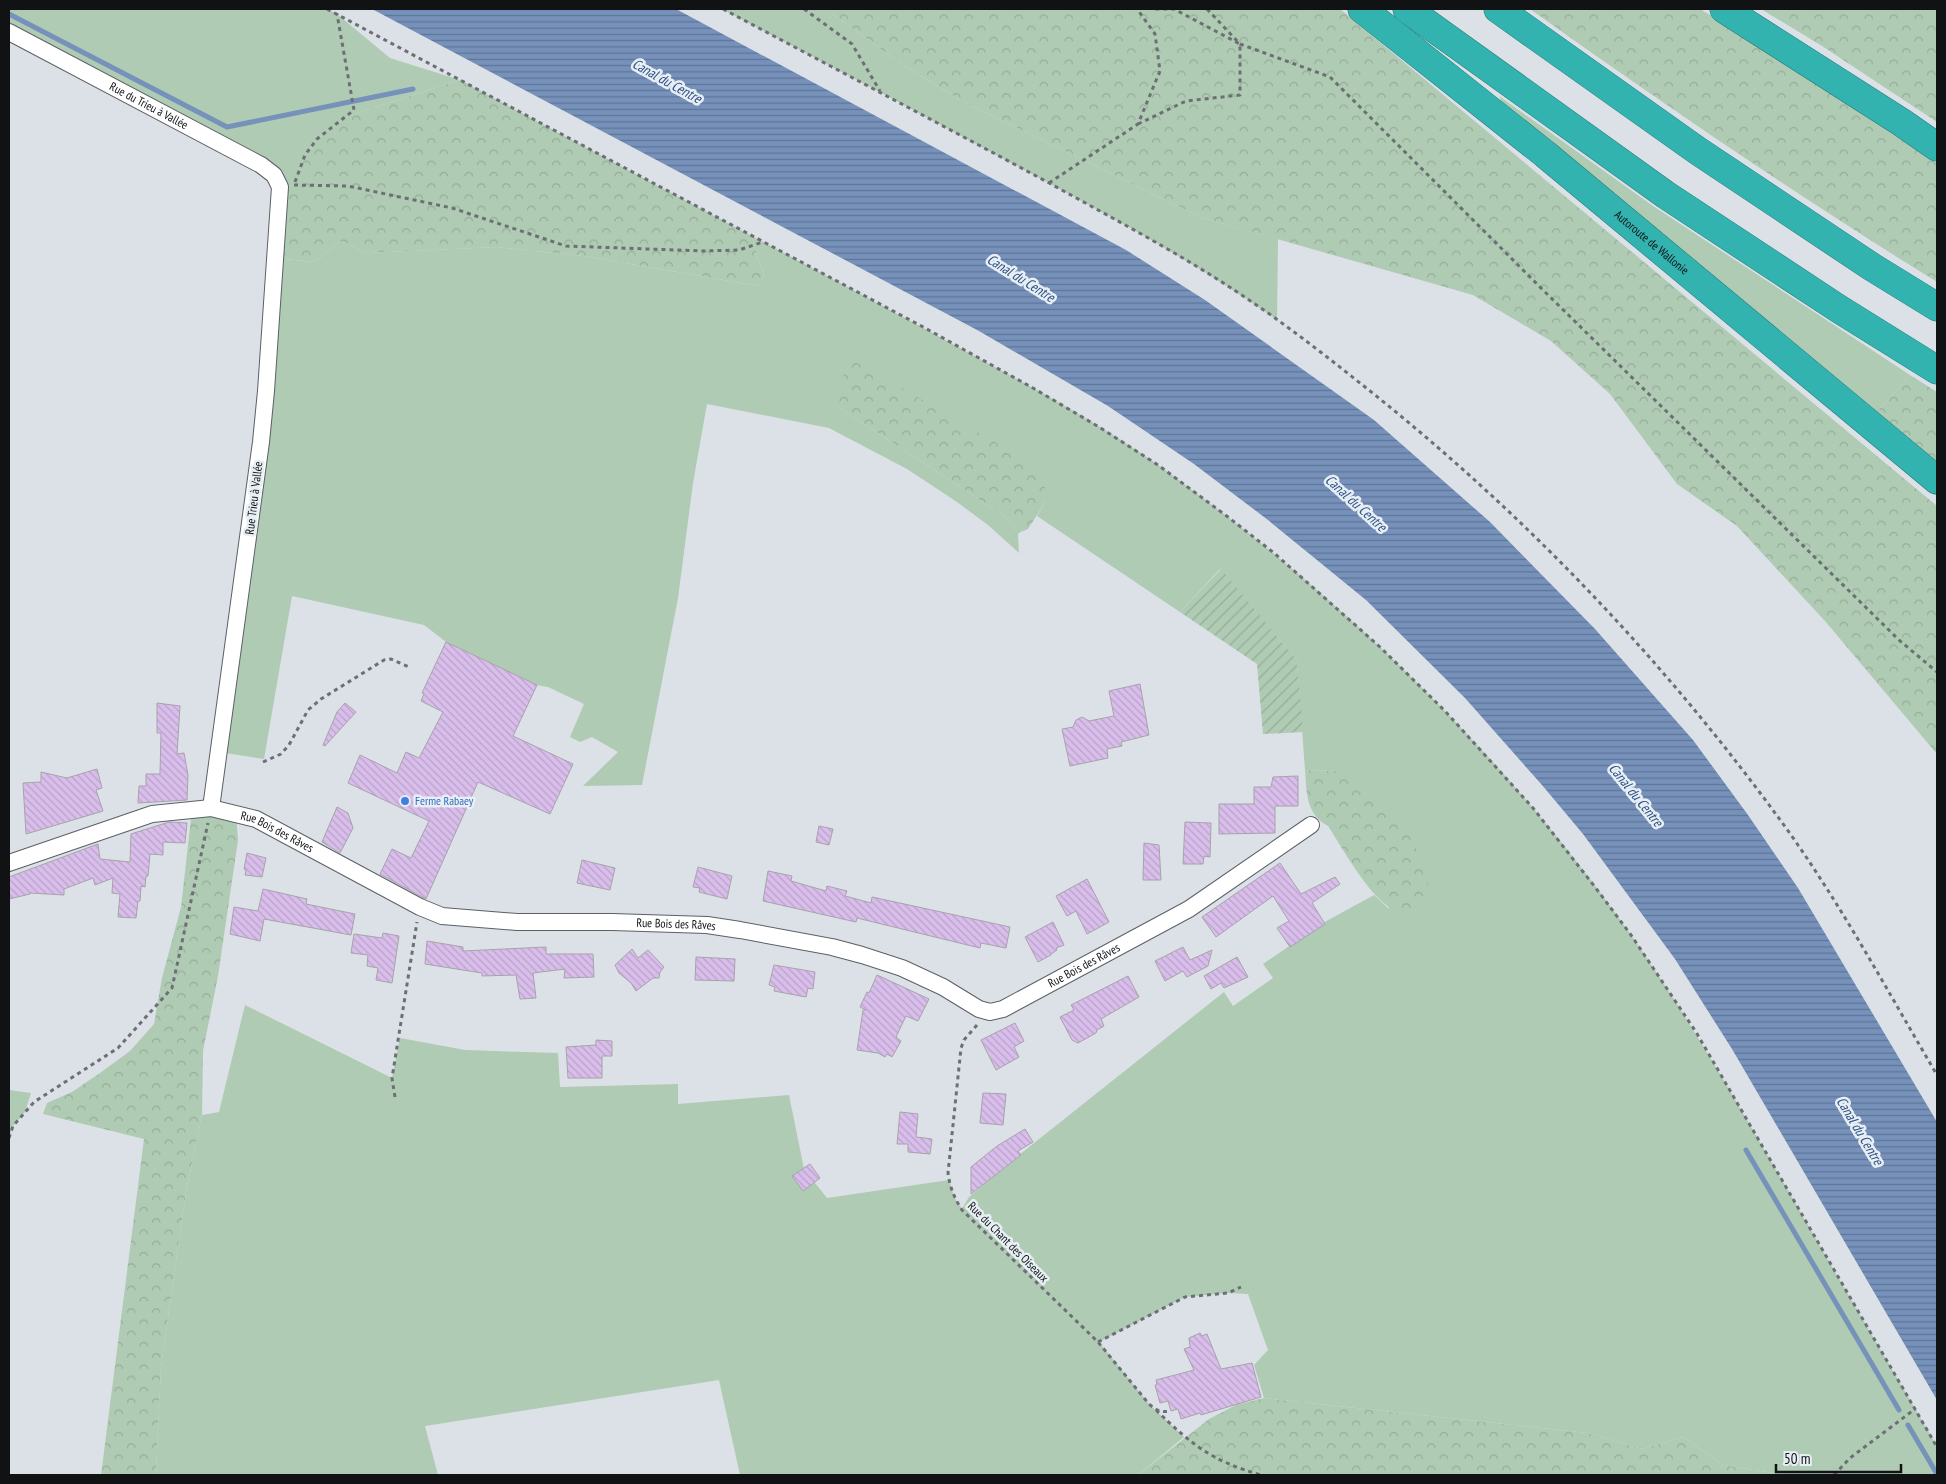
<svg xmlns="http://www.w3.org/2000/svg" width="1946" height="1484" viewBox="0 0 1946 1484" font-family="'PT Sans Narrow',sans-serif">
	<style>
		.grass { fill: #afcbb3 }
		.forest { fill: url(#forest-crowns) }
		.garden { fill: url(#garden-furrows) }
		.water { fill: url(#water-rules) }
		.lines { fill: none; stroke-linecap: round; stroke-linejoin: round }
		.stream { stroke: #7691ba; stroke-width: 5 }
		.building { fill: url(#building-back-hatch); stroke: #a7a3aa }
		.minor-casing { stroke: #5b6065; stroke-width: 18 }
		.motorway-casing { stroke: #277b79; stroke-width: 29 }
		.path { stroke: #6c7074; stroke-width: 3; stroke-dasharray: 4 4; stroke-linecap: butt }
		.minor { stroke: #fff; stroke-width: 16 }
		.motorway { stroke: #33b3af; stroke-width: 28 }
		.shop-dot { fill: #3f7fe0; stroke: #e8eff4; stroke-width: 2 }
		.labels { text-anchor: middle; stroke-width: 5; stroke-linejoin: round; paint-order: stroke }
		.street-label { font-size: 12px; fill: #101214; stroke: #e8eff4 }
		.shop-label { font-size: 12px; fill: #366cbe; stroke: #e8eff4; text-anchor: start }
		.water-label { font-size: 14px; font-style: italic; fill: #2e5187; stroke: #e8eff4 }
	</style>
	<defs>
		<pattern id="forest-crowns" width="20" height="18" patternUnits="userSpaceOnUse" patternTransform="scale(1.25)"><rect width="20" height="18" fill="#afcbb3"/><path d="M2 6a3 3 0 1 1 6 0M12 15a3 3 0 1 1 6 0" fill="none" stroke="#96ad99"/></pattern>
		<pattern id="garden-furrows" width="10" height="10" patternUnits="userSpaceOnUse" patternTransform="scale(1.25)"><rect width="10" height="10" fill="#afcbb3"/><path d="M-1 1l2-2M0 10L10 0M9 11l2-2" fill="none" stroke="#96ad99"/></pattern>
		<pattern id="water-rules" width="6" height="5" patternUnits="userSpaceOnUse" patternTransform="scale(1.25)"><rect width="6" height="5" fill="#7691ba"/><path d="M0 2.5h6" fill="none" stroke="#5f7596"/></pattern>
		<pattern id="building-back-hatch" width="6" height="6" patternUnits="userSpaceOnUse" patternTransform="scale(1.25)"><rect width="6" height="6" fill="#d9beeb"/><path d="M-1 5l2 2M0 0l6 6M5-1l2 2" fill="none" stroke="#b9a2c9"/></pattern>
	</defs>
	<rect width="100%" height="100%" fill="#dbe1e7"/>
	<g class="grass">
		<polygon points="9,9 327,9 337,14 390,58 460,80 348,116 317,139 305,155 294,185 280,187 274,175 9,32"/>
		<path d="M722,9H825L903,65L962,101L1200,217L1278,239L1277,320C1192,260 1104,213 1013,164C916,111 819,60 722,9Z"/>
		<polygon points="1499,96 1653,206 1910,375 1875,414 1505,108"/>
		<path d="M752,236C829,277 906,318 982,360C1043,393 1105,427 1161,467C1342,597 1506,756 1633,938C1693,1024 1744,1115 1797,1206C1843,1286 1890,1366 1937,1446V1475H1787L1723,1465L1683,1437L1642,1449L1588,1433L1264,1398L1254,1365L1268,1350L1248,1294L1228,1293L1185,1297L1099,1342L1149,1404L1184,1437L1138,1475H740L719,1380L425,1426L438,1475H156L161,1367L186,1192L202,1115L219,1112L245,1005L392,1078L400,1038L465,1050L558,1053L560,1087L678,1084V1104L789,1095L804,1169L827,1198L949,1180L954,1197L962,1209L969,1197L1019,1155L1224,992L1233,1006L1273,978L1263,964L1323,923L1374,895L1389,909L1344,771L1305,770L1297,660L1220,569L1180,612L1037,516L1046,501L838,407L1006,517L1018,533L1019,553L988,525L957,502L907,469L829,428L707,404L693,483L678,598L642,785L583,786L618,752L592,737L580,742L570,737L584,704L548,687L537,685L446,642L424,625L292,596L264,759L219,752L275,258L315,262L340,241L368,253L496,247L584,256L758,286L764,274L758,259Z"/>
		<polygon points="9,1090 31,1093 25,1112 13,1126 9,1138"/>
	</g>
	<g class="forest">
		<polygon points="825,9 1340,9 1937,506 1937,754 1825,621 1737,526 1677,484 1610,394 1551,341 1473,295 1200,217 962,101 903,65"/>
		<path d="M1530,9H1700L1759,44L1937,163V282C1798,196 1663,104 1530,9Z"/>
		<polygon points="1761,9 1937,9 1937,122 1822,46"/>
		<polygon points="460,80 752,236 758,259 764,274 758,286 584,256 496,247 368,253 340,241 315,262 275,258 280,187 294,185 305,155 317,139 348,116"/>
		<polygon points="847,356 1043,470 1046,501 1028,529 1018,533 1006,517 838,407"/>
		<polygon points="1910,375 1937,392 1937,466 1875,414"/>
		<path d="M1305,770L1344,771L1370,788L1401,821L1425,864L1430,900C1420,907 1410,914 1398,911C1374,906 1342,847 1328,826C1305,813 1307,792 1305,770Z"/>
		<polygon points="192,810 236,814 238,840 218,976 203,1051 202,1115 186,1192 161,1367 156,1475 101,1475 144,1139 43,1114 47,1103 72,1092 100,1073 130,1051 154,1024 162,978 181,907"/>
		<polygon points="1264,1398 1588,1433 1642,1449 1683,1437 1723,1465 1787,1475 1138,1475 1209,1419 1236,1405"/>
	</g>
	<polygon class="garden" points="1221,569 1297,660 1303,732 1263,734 1257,664 1180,612"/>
	<polygon class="water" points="372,9 676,9 1126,250 1205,300 1374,420 1490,522 1595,629 1693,740 1748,815 1798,888 1937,1122 1937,1400 1732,1049 1675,959 1583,834 1542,785 1465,698 1366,600 1268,520 1194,464 1108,406 979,331"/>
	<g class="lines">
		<g class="stream">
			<polyline points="9,14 227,127 413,89"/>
			<polyline points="1746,1150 1899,1410"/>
			<polyline points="1908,1425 1937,1474"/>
		</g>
	</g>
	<g class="building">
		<polygon points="446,642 537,685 513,736 573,764 550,814 478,782 426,899 380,874 392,849 411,858 429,821 348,783 360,755 397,773 406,752 419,758 443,712 421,701 424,694 422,693"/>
		<polygon points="1140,684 1149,735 1121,742 1122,746 1107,749 1108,758 1070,766 1062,729 1073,727 1076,720 1082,717 1089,721 1114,716 1109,691"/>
		<polygon points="157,703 180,706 177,754 184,753 188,775 187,800 138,803 139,786 146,786 146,774 160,774 161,733 157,733"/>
		<polygon points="345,703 356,712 325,746 323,745 337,712"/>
		<polygon points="97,769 102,788 96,790 103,811 26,834 23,783 41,782 41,772 67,778"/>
		<polygon points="1298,776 1298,806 1275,806 1275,833 1219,834 1219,804 1254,804 1254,787 1271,787 1273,777"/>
		<polygon points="337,807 348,813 353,828 340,853 322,842"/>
		<polygon points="169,822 187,823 185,843 163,842 163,855 150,854 148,876 146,876 145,887 141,886 140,901 138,901 136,918 118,917 120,894 112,893 113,878 95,885 93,878 64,889 64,895 30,893 30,894 9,899 9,877 98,844 100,859 130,862 131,834"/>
		<polygon points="1185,822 1211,823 1210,857 1204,856 1203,864 1183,864"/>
		<polygon points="819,826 833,829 829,845 816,842"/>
		<polygon points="1144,843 1159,845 1161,880 1143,880"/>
		<polygon points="247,853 266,858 262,877 245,875 246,870 244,869"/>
		<polygon points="582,860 615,868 610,890 577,883"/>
		<polygon points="1280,863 1301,894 1335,877 1340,884 1312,903 1325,924 1290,947 1277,928 1289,921 1273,896 1216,937 1202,917"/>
		<polygon points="698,867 732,876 727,899 699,892 700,888 693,887"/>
		<polygon points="768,871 792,876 791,881 826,891 827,886 847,891 845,896 871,903 872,897 1010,927 1006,948 981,943 980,948 857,918 856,922 763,901"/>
		<polygon points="1087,879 1109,922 1087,934 1076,911 1067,916 1056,896"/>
		<polygon points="263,889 307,899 306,904 355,914 351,935 264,919 260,941 230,934 234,907 258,911"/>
		<polygon points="1053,922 1064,945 1056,948 1057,950 1051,954 1051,955 1038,962 1025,937"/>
		<polygon points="383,933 399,936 392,983 376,980 378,968 367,966 368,955 351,953 354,934 382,938"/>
		<polygon points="427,941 463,947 463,951 546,947 546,954 593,954 594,977 564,978 565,969 533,973 536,998 520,999 516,975 482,976 482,973 425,964"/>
		<polygon points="1183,947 1190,960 1212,950 1208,966 1187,977 1183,971 1165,981 1155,961"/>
		<polygon points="632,949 638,958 648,950 664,967 660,972 659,978 653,978 636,991 631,983 619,973 615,965"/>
		<polygon points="696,957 735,959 734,981 695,980"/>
		<polygon points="1237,957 1248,977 1224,988 1221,983 1211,989 1204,976"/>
		<polygon points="774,965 815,972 813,989 808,988 806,997 774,991 775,987 769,985"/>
		<polygon points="877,975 929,999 918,1021 906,1016 896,1037 901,1041 892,1057 887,1054 885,1057 878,1053 857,1050 863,1010 866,1010 860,1007 867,992 869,993"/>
		<polygon points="1128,976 1139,997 1101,1019 1104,1026 1097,1030 1096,1033 1078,1043 1072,1040 1060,1017 1074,1010 1071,1005"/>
		<polygon points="1015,1023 1024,1041 1014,1047 1019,1057 996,1070 981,1040"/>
		<polygon points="596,1040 612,1041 612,1056 602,1056 602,1078 568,1078 566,1047 596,1045"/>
		<polygon points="983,1093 1006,1094 1003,1125 980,1123"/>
		<polygon points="900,1112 918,1114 916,1137 932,1139 930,1154 908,1152 908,1144 897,1144"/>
		<polygon points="1025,1129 1033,1142 1018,1151 1021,1155 971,1194 971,1167 997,1146"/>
		<polygon points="810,1164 820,1178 803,1191 792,1176"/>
		<polygon points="1200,1333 1202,1336 1207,1334 1221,1369 1252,1363 1261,1397 1201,1415 1200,1413 1181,1419 1178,1409 1171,1411 1168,1401 1160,1403 1155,1385 1157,1385 1156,1380 1194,1370 1184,1349 1190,1347 1189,1338"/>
	</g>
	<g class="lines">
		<g class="minor-casing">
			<g id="minor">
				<path id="s1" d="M9,32L261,165L274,175L280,187L266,391L261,442L211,808"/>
				<path id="s2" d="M9,863L152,814L211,808L256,819L420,907L442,916L517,922H612L707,925L740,930L832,947L862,955L902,968L943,987L979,1009L990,1012L1003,1009L1189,909L1311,825"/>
			</g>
		</g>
		<g class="motorway-casing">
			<g id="motorway">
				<path id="s3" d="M1362,9L1545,154L1937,480"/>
				<polyline points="1407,9 1666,195 1839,309 1937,370"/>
				<polyline points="1498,9 1698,151 1872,267 1937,307"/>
				<polyline points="1724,9 1901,122 1937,147"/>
			</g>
		</g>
		<g class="path">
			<polyline points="327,9 925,328 1033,388 1099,427 1158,465 1228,517 1274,553 1380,647 1445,711 1533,808 1595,887 1631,935 1696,1032 1937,1447"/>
			<path d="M723,9C832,67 942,125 1051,184C1112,218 1173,250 1231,288C1279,319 1325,355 1370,391C1528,517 1668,665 1786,828C1842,906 1888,992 1937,1075"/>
			<polyline points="804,9 852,44 880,91"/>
			<polyline points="1207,9 1240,44 1330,77 1543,290 1899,640 1937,672"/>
			<polyline points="1138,124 1186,101 1240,95 1240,44 1174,9 1152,9"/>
			<polyline points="295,182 305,155 317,139 354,110 337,14"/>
			<polyline points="1049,183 1138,124 1160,71 1155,34 1137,9"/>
			<polyline points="294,185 348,186 452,208 566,246 704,251 739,250 763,242"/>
			<polyline points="263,762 281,754 289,745 308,710 321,699 384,660 391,659 411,668"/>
			<path d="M977,1025L964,1040L961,1048L948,1173C950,1188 954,1197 962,1210L1098,1342L1149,1404C1156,1410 1161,1413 1171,1411"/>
			<polyline points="395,1097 392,1078 417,922"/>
			<polyline points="9,1138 13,1126 34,1102 118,1048 172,988 208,823"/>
			<polyline points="1098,1342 1185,1297 1228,1293 1241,1287"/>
			<path d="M1156,1410C1192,1445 1212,1461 1261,1475"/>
			<polyline points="1834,1475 1850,1458 1915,1409"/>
		</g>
		<use href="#minor" class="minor"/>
		<use href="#motorway" class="motorway"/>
	</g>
	<circle class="shop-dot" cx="405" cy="801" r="5"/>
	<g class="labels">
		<g class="street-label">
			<text dy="4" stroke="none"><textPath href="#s1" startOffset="158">Rue du Trieu à Vallée</textPath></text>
			<text dy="4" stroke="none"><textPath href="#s3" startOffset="372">Autoroute de Wallonie</textPath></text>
			<text transform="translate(254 498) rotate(-83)" y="4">Rue Trieu à Vallée</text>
			<text dy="4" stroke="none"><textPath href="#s2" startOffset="281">Rue Bois des Râves</textPath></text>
			<text dy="4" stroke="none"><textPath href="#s2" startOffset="701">Rue Bois des Râves</textPath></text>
			<text dy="4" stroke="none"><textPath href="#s2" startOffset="1136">Rue Bois des Râves</textPath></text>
			<text transform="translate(1008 1242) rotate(45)" y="4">Rue du Chant des Oiseaux</text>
		</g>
		<g class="shop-label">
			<text x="415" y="805">Ferme Rabaey</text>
		</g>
		<g class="water-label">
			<text transform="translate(667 81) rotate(29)" y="5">Canal du Centre</text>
			<text transform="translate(1021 278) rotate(32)" y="5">Canal du Centre</text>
			<text transform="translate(1356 503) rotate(42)" y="5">Canal du Centre</text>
			<text transform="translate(1636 795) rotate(51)" y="5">Canal du Centre</text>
			<text transform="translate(1860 1131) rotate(59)" y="5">Canal du Centre</text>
		</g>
	</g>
	<rect width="1946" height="1484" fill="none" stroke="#101214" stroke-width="20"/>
	<path d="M1776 1464v8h125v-8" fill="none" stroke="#101214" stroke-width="2.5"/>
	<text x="1784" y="1464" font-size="15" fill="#101214" stroke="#e8eff4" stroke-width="4" paint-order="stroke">50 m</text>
</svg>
